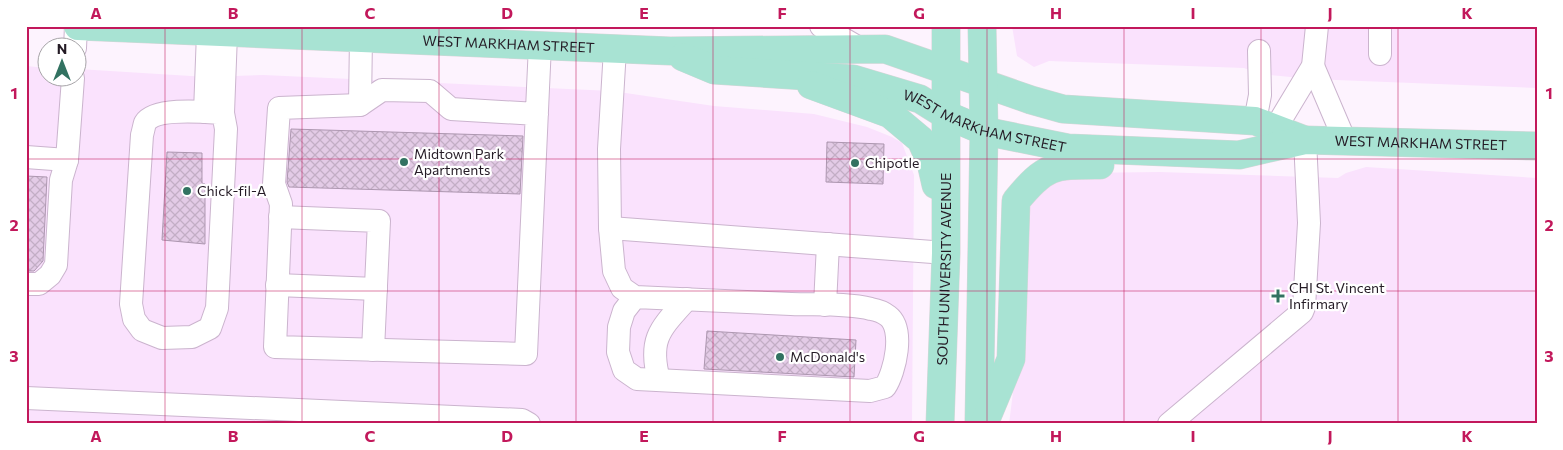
<svg xmlns="http://www.w3.org/2000/svg" width="1563" height="450" viewBox="0 0 1563 450" font-family="Commissioner,sans-serif">
	<style>
		.built { fill: #fae2fd }
		.building { fill: url(#building-cross-hatch); stroke: #ad97b0 }
		.lines { fill: none; stroke-linecap: round; stroke-linejoin: round }
		.minor-casing { stroke: #cbb4ce; stroke-width: 24 }
		.major-casing { stroke: #d8d6d8; stroke-width: 29 }
		.minor { stroke: #fff; stroke-width: 22 }
		.major { stroke: #a8e3d3; stroke-width: 28 }
		.grid { fill: none; stroke: #c2185b; stroke-width: 1; stroke-opacity: 0.55 }
		.poi-dot { fill: #327261; stroke: #fff; stroke-width: 2 }
		.labels { text-anchor: middle; stroke-width: 4.5; stroke-linejoin: round; paint-order: stroke }
		.street-label { font-size: 14px; fill: #241b25; stroke: #fff }
		.poi-label { font-size: 14px; fill: #241b25; stroke: #fff; text-anchor: start }
		.neatline { fill: none; stroke: #c2185b; stroke-width: 2 }
		.grid-label { font-size: 16px; text-anchor: middle; font-weight: bold; fill: #c2185b }
	</style>
	<defs>
		<pattern id="building-cross-hatch" width="8" height="8" patternUnits="userSpaceOnUse" patternTransform="scale(1.25)"><rect width="8" height="8" fill="#e3cbe6"/><path d="M0 0l8 8M0 8l8-8" fill="none" stroke="#c3aec5"/></pattern>
	</defs>
	<rect width="100%" height="100%" fill="#fdf3fe"/>
	<g class="built">
		<polygon points="1012,26 1537,26 1537,88 1311,79 1259,74 1244,68 1049,61 1034,67 1017,56"/>
		<polygon points="26,66 47,68 48,78 78,78 78,69 207,77 263,75 612,91 714,106 814,114 867,127 892,137 902,143 914,175 912,424 26,424"/>
		<polygon points="1366,167 1537,178 1537,424 1009,424 1017,360 1023,212 1038,186 1076,173 1160,172 1338,178 1346,173"/>
	</g>
	<g class="building">
		<polygon points="291,129 523,136 520,194 289,187 287,182"/>
		<polygon points="827,142 884,144 883,184 826,182"/>
		<polygon points="167,152 202,153 202,183 205,184 205,244 162,240"/>
		<polygon points="26,176 47,177 43,261 34,271 26,271"/>
		<polygon points="707,331 856,340 854,377 704,369"/>
	</g>
	<g class="lines">
		<g class="minor-casing">
			<g id="minor">
				<polyline points="821,26 859,48"/>
				<polyline points="75,48 76,26"/>
				<path d="M615,49L609,149L610,228L614,271L622,288L635,297C687,299 739,302 791,304C817,305 846,303 871,309C877,310 883,312 888,316C905,329 895,372 885,387L870,391L637,379L624,370L618,352L619,327L624,311L635,297"/>
				<polyline points="1380,54 1380,26"/>
				<polyline points="1313,66 1345,141"/>
				<polyline points="360,105 361,37"/>
				<polyline points="205,112 208,33"/>
				<path d="M223,113C206,112 155,107 145,123C144,126 143,132 142,135L131,304L134,319L142,330L162,338L192,337L210,328L217,308L226,129L223,113L226,34"/>
				<polyline points="537,114 451,109 430,91 382,90 360,105 279,108 274,184 281,204 275,347 526,354 538,88 540,45"/>
				<polyline points="1255,121 1260,95 1259,51"/>
				<polyline points="1275,129 1313,66 1317,26"/>
				<polyline points="26,157 67,160"/>
				<polyline points="280,217 379,221 373,350"/>
				<polyline points="610,228 946,253"/>
				<polyline points="26,284 39,284 50,275 56,265 61,180 67,160 73,78"/>
				<polyline points="277,285 376,289"/>
				<polyline points="825,305 828,244"/>
				<path d="M659,380C648,339 660,329 687,299"/>
				<polyline points="26,398 522,420 529,424"/>
				<polyline points="1169,424 1302,312 1304,307 1309,223 1305,140"/>
			</g>
		</g>
		<g class="major-casing">
			<g id="major">
				<path id="s1" d="M78,26L670,51L885,49L1031,100L1063,109L1255,121L1305,140"/>
				<path id="s2" d="M683,57L714,70L853,79L920,99L944,114L984,131L1068,148L1239,155L1305,140L1537,146"/>
				<polyline points="811,85 890,114 921,140 931,163 936,185"/>
				<polyline points="979,422 984,131 982,26"/>
				<path id="s3" d="M940,424L946,253V26"/>
				<path d="M984,424L1011,359L1016,201C1046,164 1054,165 1100,165"/>
			</g>
		</g>
		<use href="#minor" class="minor"/>
		<use href="#major" class="major"/>
	</g>
	<path class="grid" d="M165,26V424M302,26V424M439,26V424M576,26V424M713,26V424M850,26V424M987,26V424M1124,26V424M1261,26V424M1398,26V424M26,159H1537M26,291H1537"/>
	<g class="poi-dot">
		<circle cx="404" cy="162" r="5"/>
		<circle cx="855" cy="163" r="5"/>
		<circle cx="187" cy="191" r="5"/>
		<path d="M1275.5 288.5h5v5h5v5h-5v5h-5v-5h-5v-5h5z"/>
		<circle cx="780" cy="357" r="5"/>
	</g>
	<g class="labels">
		<g class="street-label">
			<text dy="5" stroke="none"><textPath href="#s1" startOffset="431">WEST MARKHAM STREET</textPath></text>
			<text dy="5" stroke="none"><textPath href="#s2" startOffset="312">WEST MARKHAM STREET</textPath></text>
			<text dy="5" stroke="none"><textPath href="#s2" startOffset="755">WEST MARKHAM STREET</textPath></text>
			<text dy="5" stroke="none"><textPath href="#s3" startOffset="155">SOUTH UNIVERSITY AVENUE</textPath></text>
		</g>
		<g class="poi-label">
			<text x="414" y="159">Midtown Park<tspan x="414" dy="16">Apartments</tspan></text>
			<text x="865" y="168">Chipotle</text>
			<text x="197" y="196">Chick-fil-A</text>
			<text x="1289" y="293">CHI St. Vincent<tspan x="1289" dy="16">Infirmary</tspan></text>
			<text x="790" y="362">McDonald's</text>
		</g>
	</g>
	<rect width="1563" height="450" fill="none" stroke="#ffffff" stroke-width="55"/>
	<g transform="translate(62 62)"><circle r="24" fill="#ffffff" stroke="#a7a4a8"/>
	<path d="M0-4L9 19L0 12L-9 19Z" fill="#327261"/>
	<text y="-8" font-size="14" font-weight="bold" text-anchor="middle" fill="#241b25">N</text>
	</g>
	<rect x="28" y="28" width="1508" height="394" class="neatline"/>
	<g class="grid-label">
		<text x="96" y="19">A</text>
		<text x="233" y="19">B</text>
		<text x="370" y="19">C</text>
		<text x="507" y="19">D</text>
		<text x="644" y="19">E</text>
		<text x="782" y="19">F</text>
		<text x="919" y="19">G</text>
		<text x="1056" y="19">H</text>
		<text x="1193" y="19">I</text>
		<text x="1330" y="19">J</text>
		<text x="1467" y="19">K</text>
		<text x="14" y="99">1</text>
		<text x="1549" y="99">1</text>
		<text x="14" y="231">2</text>
		<text x="1549" y="231">2</text>
		<text x="14" y="362">3</text>
		<text x="1549" y="362">3</text>
		<text x="96" y="442">A</text>
		<text x="233" y="442">B</text>
		<text x="370" y="442">C</text>
		<text x="507" y="442">D</text>
		<text x="644" y="442">E</text>
		<text x="782" y="442">F</text>
		<text x="919" y="442">G</text>
		<text x="1056" y="442">H</text>
		<text x="1193" y="442">I</text>
		<text x="1330" y="442">J</text>
		<text x="1467" y="442">K</text>
	</g>
</svg>
